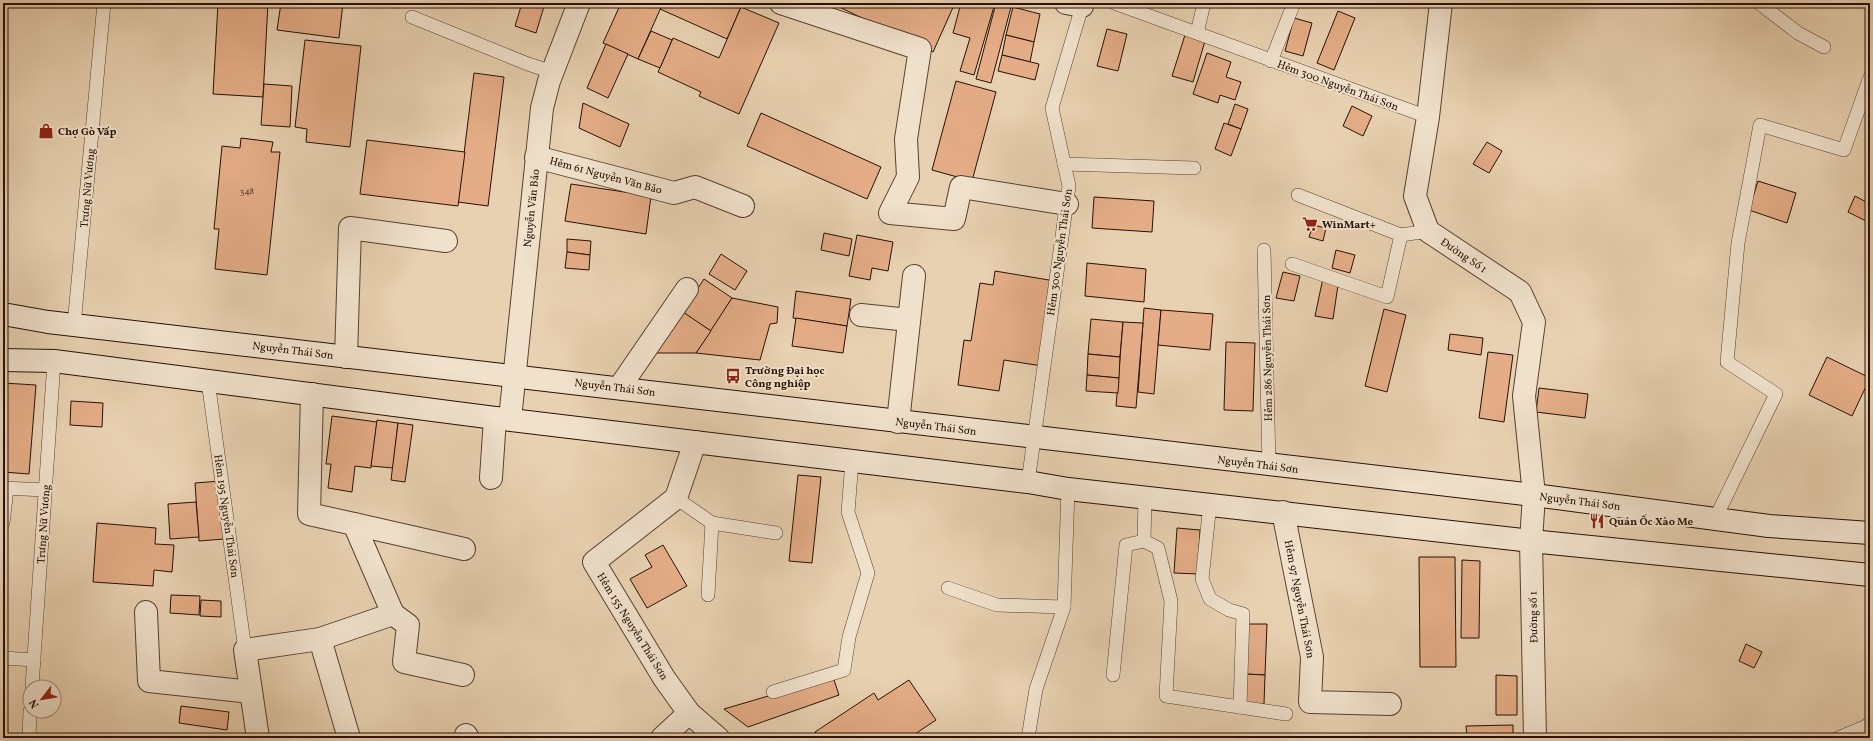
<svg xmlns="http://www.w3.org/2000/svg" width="1873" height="741" viewBox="0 0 1873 741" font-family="Vollkorn,serif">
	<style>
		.building { fill: #e4ad87; stroke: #281004 }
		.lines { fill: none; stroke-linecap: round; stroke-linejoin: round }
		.lane-casing { stroke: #58402f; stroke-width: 14 }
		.street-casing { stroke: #58402f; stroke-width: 24 }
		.secondary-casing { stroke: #281004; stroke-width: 24 }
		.lane { stroke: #f0e1cc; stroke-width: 13 }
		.street { stroke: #f0e1cc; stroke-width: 22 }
		.secondary { stroke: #f0e1cc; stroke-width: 22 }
		.labels { text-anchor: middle; stroke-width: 4; stroke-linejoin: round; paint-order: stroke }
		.number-label { font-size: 9px; fill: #573725 }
		.street-label { font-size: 11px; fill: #281004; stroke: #f0e1cc }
		.poi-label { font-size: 11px; font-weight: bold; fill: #281004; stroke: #f0e1cc; text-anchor: start }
	</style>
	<rect width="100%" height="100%" fill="#e8d1b1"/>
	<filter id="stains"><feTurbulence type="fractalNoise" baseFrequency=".005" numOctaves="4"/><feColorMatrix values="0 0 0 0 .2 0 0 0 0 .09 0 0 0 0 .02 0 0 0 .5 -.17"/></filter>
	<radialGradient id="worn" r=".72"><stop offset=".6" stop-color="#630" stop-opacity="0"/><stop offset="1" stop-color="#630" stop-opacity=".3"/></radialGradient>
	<g class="building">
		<polygon points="218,3 268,3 263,97 213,94"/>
		<polygon points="281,3 343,3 339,38 277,30"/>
		<polygon points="522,3 545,3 536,33 515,26"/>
		<polygon points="621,3 663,3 638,59 603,43"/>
		<polygon points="663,3 733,3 741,7 727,39 660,9"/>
		<polygon points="831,3 955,3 933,52"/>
		<polygon points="961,3 995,3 974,75 960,71 970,38 953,33"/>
		<polygon points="996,3 1012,3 991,83 976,79"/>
		<polygon points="741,7 779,23 739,114 699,96 701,92 658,72 673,38 719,58"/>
		<polygon points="1013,7 1040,14 1034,42 1006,35"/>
		<polygon points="1338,11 1355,18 1334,70 1317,63"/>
		<polygon points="1294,18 1312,23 1303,56 1285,51"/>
		<polygon points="1107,29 1127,34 1118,71 1097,66"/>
		<polygon points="651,31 672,40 660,68 638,59"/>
		<polygon points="1006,35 1034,42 1030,62 1002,55"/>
		<polygon points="1185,35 1205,41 1193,82 1172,76"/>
		<polygon points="305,40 361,46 350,147 306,142 307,129 295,127"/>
		<polygon points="606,44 628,54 608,98 587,88"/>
		<polygon points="1207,53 1231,62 1226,77 1241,82 1235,100 1220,95 1218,103 1193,94"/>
		<polygon points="1002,55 1039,64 1035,80 998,71"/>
		<polygon points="474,73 504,77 488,206 458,202"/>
		<polygon points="956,81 996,92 972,181 932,170"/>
		<polygon points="264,84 292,86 290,127 261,125"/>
		<polygon points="583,103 629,124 620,147 579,128"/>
		<polygon points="1235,104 1248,109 1241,129 1228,124"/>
		<polygon points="1352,106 1372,116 1363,136 1343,126"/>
		<polygon points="761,113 881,167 867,199 747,146"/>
		<polygon points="1224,123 1241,129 1231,156 1215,149"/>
		<polygon points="241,138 273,142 271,152 280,152 267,275 215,269 219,229 214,229 222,146 240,148"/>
		<polygon points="367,140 465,152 458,206 360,194"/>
		<polygon points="1487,142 1502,151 1489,173 1473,164"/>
		<polygon points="1758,181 1796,193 1787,223 1749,210"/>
		<polygon points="571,184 651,196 646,234 565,221"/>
		<polygon points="1855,196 1870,204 1870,223 1848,212"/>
		<polygon points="1094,197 1154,201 1152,232 1092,228"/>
		<polygon points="1313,225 1326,228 1323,241 1309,237"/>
		<polygon points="824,233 852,239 849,256 821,250"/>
		<polygon points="857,235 893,242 888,271 872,268 870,280 849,276"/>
		<polygon points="567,239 591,241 590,255 567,252"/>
		<polygon points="1336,250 1355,255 1350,273 1332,268"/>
		<polygon points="567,252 590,255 589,270 565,268"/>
		<polygon points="721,254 747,271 735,290 709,274"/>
		<polygon points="1087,263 1146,269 1144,302 1085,296"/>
		<polygon points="995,271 1055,281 1042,366 1004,360 999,391 958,385 964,340 971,341 980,283 993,285"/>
		<polygon points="1283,272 1300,276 1294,301 1276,298"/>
		<polygon points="1323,278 1338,285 1333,319 1315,316"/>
		<polygon points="704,279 732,298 711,331 682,312"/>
		<polygon points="796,291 851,299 847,326 793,318"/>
		<polygon points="732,298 778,307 777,323 770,324 760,360 696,353"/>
		<polygon points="1144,308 1161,310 1154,394 1138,392"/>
		<polygon points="1384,309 1406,315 1387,392 1365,386"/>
		<polygon points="680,310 711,331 696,353 652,353"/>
		<polygon points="1161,310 1213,314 1210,350 1158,345"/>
		<polygon points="796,318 847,326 843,353 792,346"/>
		<polygon points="1091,319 1123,322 1120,357 1088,354"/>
		<polygon points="1123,322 1143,323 1136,408 1116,406"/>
		<polygon points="1450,334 1483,338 1481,355 1448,350"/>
		<polygon points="1226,342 1255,343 1253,411 1224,410"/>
		<polygon points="1488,352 1513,355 1504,422 1479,418"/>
		<polygon points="1088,354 1120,357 1119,378 1087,375"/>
		<polygon points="1827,357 1870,378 1852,416 1809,395"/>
		<polygon points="1087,375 1119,378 1118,393 1086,391"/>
		<polygon points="3,383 36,385 29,474 3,472"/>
		<polygon points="1539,388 1588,394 1585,418 1536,412"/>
		<polygon points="71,401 103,403 102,427 70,425"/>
		<polygon points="332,416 377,422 371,468 355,466 352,492 328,488 331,464 326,464"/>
		<polygon points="377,420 398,423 393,468 371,466"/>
		<polygon points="398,423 413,425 405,482 391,480"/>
		<polygon points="798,475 821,477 812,563 789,561"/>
		<polygon points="220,481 224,539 199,541 195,483"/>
		<polygon points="196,502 199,537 170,539 168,504"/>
		<polygon points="97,523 156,528 155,544 174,545 172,572 154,570 153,586 93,582"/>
		<polygon points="1177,528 1200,530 1198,574 1174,573"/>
		<polygon points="663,545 687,586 647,608 630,579 652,567 645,555"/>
		<polygon points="1419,557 1455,557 1456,667 1420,667"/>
		<polygon points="1462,560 1480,561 1479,638 1461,638"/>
		<polygon points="171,595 200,596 199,615 170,613"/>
		<polygon points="201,600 221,601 221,617 200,616"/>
		<polygon points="1248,624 1267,624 1265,675 1246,674"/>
		<polygon points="1746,644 1762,652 1754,668 1739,661"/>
		<polygon points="1246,674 1265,675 1264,704 1245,703"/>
		<polygon points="1496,675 1517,676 1517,715 1496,715"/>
		<polygon points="833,677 839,695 748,727 724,709"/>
		<polygon points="909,680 936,720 909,738 819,738 815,732 874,693 878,700"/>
		<polygon points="181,706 229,712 227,730 179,723"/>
		<polygon points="1513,725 1513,738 1467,738 1466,726"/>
		<rect x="1424" y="735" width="28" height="3"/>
	</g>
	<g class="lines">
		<g class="lane-casing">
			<g id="lane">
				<polyline points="1114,3 1428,117"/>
				<polyline points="1759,3 1798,33 1824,47"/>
				<polyline points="412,17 528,64 552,72"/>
				<polyline points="1197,33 1204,3"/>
				<polyline points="1271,61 1294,3"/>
				<polyline points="1064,164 1194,168"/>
				<polyline points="1298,195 1401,235 1428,231"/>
				<polyline points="1264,250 1269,465"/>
				<polyline points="1292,264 1387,297 1401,235"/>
				<polyline points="74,325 104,3"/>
				<polyline points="208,381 245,650"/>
				<polyline points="1028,482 1069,186 1052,108 1083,3"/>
				<polyline points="3,488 45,490"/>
				<polyline points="1145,497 1144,541 1158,548 1171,601 1166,696 1286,714"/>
				<polyline points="676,498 712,523 776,533"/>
				<polyline points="1210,504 1202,579 1210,599 1229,610 1243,614 1240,707"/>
				<polyline points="1715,519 1776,394 1727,362 1738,243 1760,125 1844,150 1870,77"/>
				<polyline points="3,523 7,489"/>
				<polyline points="948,588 997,605 1064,607 1068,489"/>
				<polyline points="708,595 712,523"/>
				<polyline points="3,658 34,660"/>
				<polyline points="1113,675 1126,545 1144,541"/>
				<polyline points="32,687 54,361"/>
				<polyline points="773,692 844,670 849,637 868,573 848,512 852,461"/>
				<polyline points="29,738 30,711"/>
				<polyline points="1028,738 1036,689 1064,607"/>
				<polyline points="1838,738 1867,726 1870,722"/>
			</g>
		</g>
		<g class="street-casing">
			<g id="street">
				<polyline points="781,3 920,49 906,139 908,177 890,213 954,219 961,187 1067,204"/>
				<polyline points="1066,3 1082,6"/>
				<polyline points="1441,3 1428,117 1415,196 1428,231 1520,292 1534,322 1524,396 1534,495 1531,541 1535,738"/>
				<polyline points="536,157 674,193 695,187 743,206"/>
				<polyline points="861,315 909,320"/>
				<polyline points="346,357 350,228 446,241"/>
				<polyline points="619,388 687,289"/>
				<polyline points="510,419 542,108 549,81 579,3"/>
				<polyline points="898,422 914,276"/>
				<polyline points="695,442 676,498 594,562 664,678 689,713 718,738"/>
				<polyline points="491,478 495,418"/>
				<polyline points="1283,512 1312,657 1310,702 1390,704"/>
				<polyline points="354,524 464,549"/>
				<polyline points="146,612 149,681 251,692"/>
				<polyline points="393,614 408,625 404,662 463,675"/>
				<polyline points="320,639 349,738"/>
				<polyline points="466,735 468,738"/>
				<polyline points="258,738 245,650 320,639 393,614 354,524 309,514 312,394"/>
				<polyline points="662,738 689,713"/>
			</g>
		</g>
		<g class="secondary-casing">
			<g id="secondary">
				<polyline points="3,314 48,322 1534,495 1769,526 1870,533"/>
				<polyline points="3,360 54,361 495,418 1028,482 1068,489 1531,541 1870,575"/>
			</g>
		</g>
		<use href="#lane" class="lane"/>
		<use href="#street" class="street"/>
		<use href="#secondary" class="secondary"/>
	</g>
	<defs>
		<g id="shop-bare" transform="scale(1.2)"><path d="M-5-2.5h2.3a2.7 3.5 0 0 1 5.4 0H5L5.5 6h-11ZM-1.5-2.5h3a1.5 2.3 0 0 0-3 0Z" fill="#8f2418" stroke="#f0e1cc" stroke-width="2.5" paint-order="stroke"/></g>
		<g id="supermarket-bare" transform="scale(1.2)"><path d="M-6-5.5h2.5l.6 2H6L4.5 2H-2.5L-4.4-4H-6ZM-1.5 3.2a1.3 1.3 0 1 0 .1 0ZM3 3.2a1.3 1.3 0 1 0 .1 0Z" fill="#8f2418" stroke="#f0e1cc" stroke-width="2.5" paint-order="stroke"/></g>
		<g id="bus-bare" transform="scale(1.2)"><path d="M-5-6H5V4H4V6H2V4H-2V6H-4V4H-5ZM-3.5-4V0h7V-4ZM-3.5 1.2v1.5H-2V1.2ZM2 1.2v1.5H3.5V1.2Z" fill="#8f2418" stroke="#f0e1cc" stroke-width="2.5" paint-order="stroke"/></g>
		<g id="restaurant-bare" transform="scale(1.2)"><path d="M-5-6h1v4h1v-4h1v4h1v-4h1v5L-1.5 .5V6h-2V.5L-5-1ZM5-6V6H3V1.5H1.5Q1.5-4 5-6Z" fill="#8f2418" stroke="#f0e1cc" stroke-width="2.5" paint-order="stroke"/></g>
	</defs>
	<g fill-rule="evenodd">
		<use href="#shop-bare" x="46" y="131"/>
		<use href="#supermarket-bare" x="1310" y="224"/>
		<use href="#bus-bare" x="733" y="376"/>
		<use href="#restaurant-bare" x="1597" y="521"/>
	</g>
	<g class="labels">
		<g class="number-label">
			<text x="247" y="194">348</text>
		</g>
		<g class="street-label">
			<text transform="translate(1338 85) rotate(20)" y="4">Hẻm 300 Nguyễn Thái Sơn</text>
			<text transform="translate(606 175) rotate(15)" y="4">Hẻm 61 Nguyễn Văn Bảo</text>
			<text transform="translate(87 188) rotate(-85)" y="4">Trưng Nữ Vương</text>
			<text transform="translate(531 208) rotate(-84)" y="4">Nguyễn Văn Bảo</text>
			<text transform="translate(1059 252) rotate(-82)" y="4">Hẻm 300 Nguyễn Thái Sơn</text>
			<text transform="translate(1464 255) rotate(34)" y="4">Đường Số 1</text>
			<text transform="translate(293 350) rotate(7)" y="4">Nguyễn Thái Sơn</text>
			<text transform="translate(1267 358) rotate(-91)" y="4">Hẻm 286 Nguyễn Thái Sơn</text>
			<text transform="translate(615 387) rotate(7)" y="4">Nguyễn Thái Sơn</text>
			<text transform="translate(936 426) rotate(7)" y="4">Nguyễn Thái Sơn</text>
			<text transform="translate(1258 464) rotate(7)" y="4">Nguyễn Thái Sơn</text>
			<text transform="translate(1580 501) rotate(7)" y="4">Nguyễn Thái Sơn</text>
			<text transform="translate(227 516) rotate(82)" y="4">Hẻm 195 Nguyễn Thái Sơn</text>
			<text transform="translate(43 524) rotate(-86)" y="4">Trưng Nữ Vương</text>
			<text transform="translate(1300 599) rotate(79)" y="4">Hẻm 97 Nguyễn Thái Sơn</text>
			<text transform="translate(1533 617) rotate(-91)" y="4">Đường số 1</text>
			<text transform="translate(633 626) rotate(58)" y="4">Hẻm 155 Nguyễn Thái Sơn</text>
		</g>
		<g class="poi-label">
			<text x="58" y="135">Chợ Gò Vấp</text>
			<text x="1322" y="228">WinMart+</text>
			<text x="745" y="374">Trường Đại học<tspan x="745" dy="13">Công nghiệp</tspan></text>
			<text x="1609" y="525">Quán Ốc Xào Me</text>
		</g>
	</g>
	<rect width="1873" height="741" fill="none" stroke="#e8d1b1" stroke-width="16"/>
	<rect x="4" y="4" width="1865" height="733" fill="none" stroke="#281004" stroke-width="2"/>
	<rect x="8" y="8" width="1857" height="725" fill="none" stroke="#281004"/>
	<g transform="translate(42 699) rotate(239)"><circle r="19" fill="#f0e1cc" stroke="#a08d7c"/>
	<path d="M0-3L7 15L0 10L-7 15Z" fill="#8f2418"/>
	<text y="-6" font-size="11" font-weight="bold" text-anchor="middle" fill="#281004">N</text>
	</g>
	<rect width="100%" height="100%" filter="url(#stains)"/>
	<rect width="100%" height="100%" fill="url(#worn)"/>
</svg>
